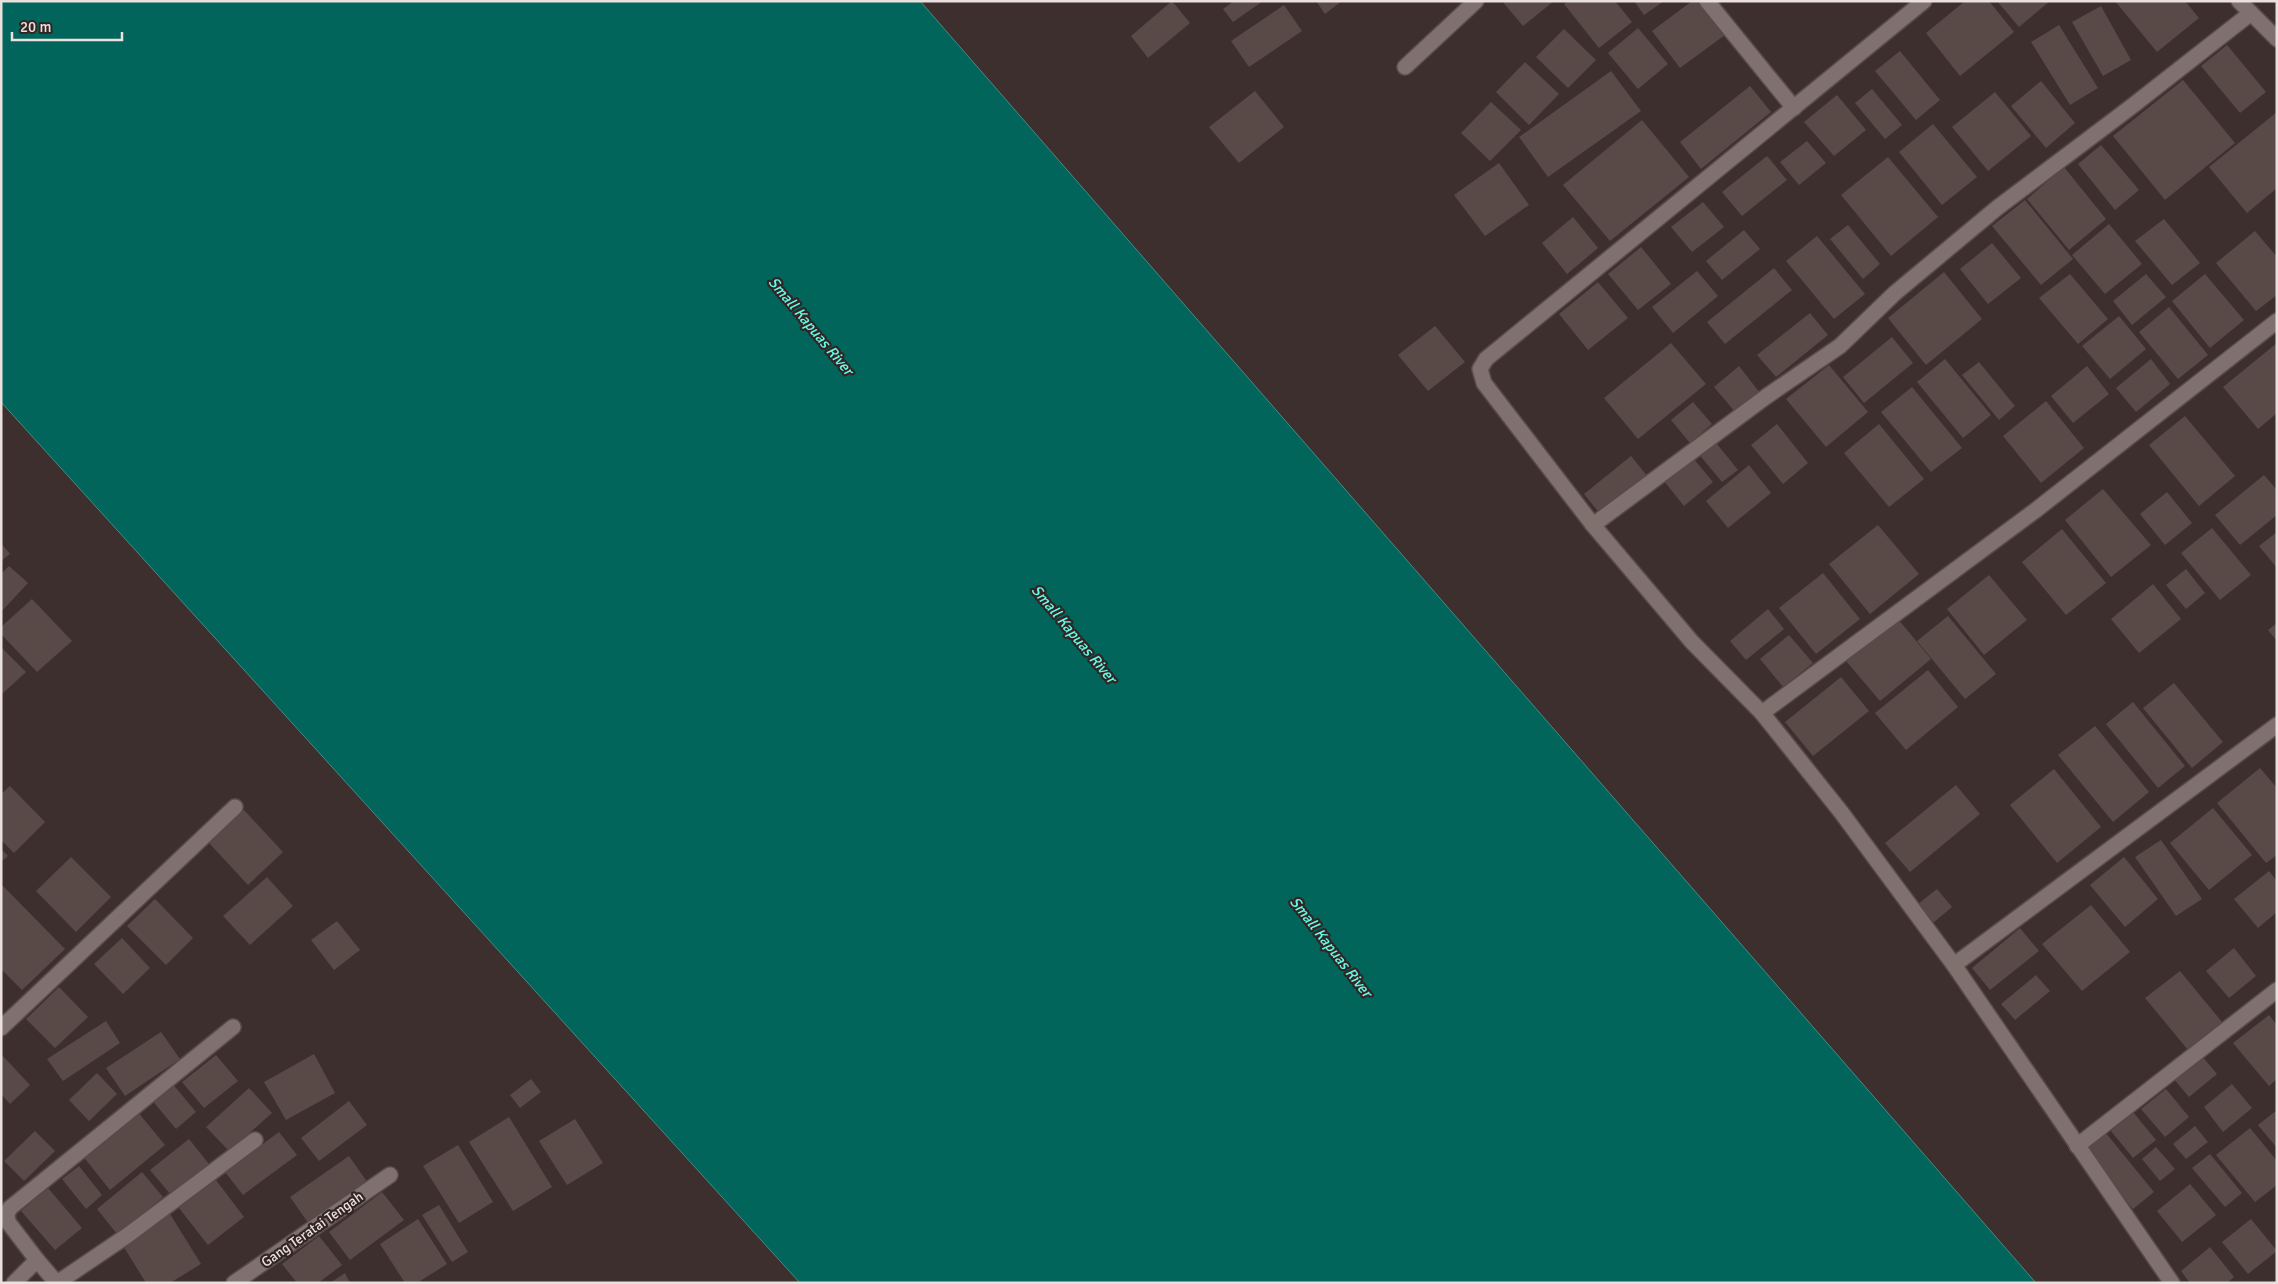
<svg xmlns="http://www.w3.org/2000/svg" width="2278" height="1284" viewBox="0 0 2278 1284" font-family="Signika,sans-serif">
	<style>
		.water { fill: #02655c; stroke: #488a83 }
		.building { fill: #594a48 }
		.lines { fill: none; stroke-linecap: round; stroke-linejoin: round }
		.minor-casing { stroke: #574c4a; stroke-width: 18 }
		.minor { stroke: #80706e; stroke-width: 15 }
		.labels { text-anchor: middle; stroke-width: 4.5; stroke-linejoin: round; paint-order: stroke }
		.street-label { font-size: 14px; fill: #eae1df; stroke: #322523 }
		.water-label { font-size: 15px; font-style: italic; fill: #65fbe9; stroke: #322523 }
	</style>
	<rect width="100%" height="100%" fill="#3c2f2d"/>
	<polygon class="water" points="1,1 920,1 2036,1283 800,1283 1,402"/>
	<g class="building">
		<polygon points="1172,1 1190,23 1148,58 1131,36"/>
		<polygon points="1234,1 1263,1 1233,22 1223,9"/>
		<polygon points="1316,1 1342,1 1325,14"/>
		<polygon points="1502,1 1554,1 1523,26"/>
		<polygon points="1568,1 1615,1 1632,22 1599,48 1564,4"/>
		<polygon points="1634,1 1664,1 1644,15"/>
		<polygon points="1692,1 1699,1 1725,35 1680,68 1652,31"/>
		<polygon points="1965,1 1989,1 2014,32 1960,76 1926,33"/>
		<polygon points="1997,1 2050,1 2019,27"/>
		<polygon points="2115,1 2185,1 2199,18 2157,52"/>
		<polygon points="1284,5 1302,31 1249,67 1231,41"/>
		<polygon points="2101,6 2131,60 2103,76 2072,22"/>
		<polygon points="2059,25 2098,88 2070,105 2031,42"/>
		<polygon points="1638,28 1668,64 1638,89 1608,53"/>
		<polygon points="1564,29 1596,60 1568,88 1536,57"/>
		<polygon points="2227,45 2266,92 2240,113 2201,66"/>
		<polygon points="1900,51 1940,100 1916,120 1875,71"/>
		<polygon points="1525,62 1559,94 1529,125 1496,92"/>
		<polygon points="1611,71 1641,111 1548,177 1519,137"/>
		<polygon points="2183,80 2235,143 2165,200 2113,136"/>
		<polygon points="2041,81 2075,123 2046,148 2011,106"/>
		<polygon points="1750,86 1771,112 1701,169 1680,142"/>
		<polygon points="1872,89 1902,125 1885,139 1855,103"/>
		<polygon points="1255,91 1284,127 1239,163 1209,127"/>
		<polygon points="1995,92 2031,136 1988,171 1952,127"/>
		<polygon points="1837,95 1866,130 1834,156 1804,122"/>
		<polygon points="1491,102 1521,130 1490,161 1461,133"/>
		<polygon points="2277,112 2277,188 2247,213 2209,167"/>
		<polygon points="1642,120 1689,177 1610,241 1563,185"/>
		<polygon points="1933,124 1977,177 1942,205 1899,152"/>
		<polygon points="1807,141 1826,163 1799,185 1780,162"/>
		<polygon points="2101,145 2139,190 2115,210 2078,164"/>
		<polygon points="1767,156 1787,180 1742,216 1722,192"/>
		<polygon points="1888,157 1938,217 1891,256 1841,195"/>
		<polygon points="1499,163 1529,205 1485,236 1454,195"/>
		<polygon points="2064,167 2106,219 2069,250 2027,199"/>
		<polygon points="2025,200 2073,259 2041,285 1992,226"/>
		<polygon points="1703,202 1724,227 1692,252 1671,227"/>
		<polygon points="1573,217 1598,248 1567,274 1542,243"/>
		<polygon points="2164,219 2200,263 2172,285 2135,241"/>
		<polygon points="2109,224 2142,264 2105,294 2072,255"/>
		<polygon points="1848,225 1880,264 1863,279 1830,239"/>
		<polygon points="1744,230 1760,249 1722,280 1706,261"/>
		<polygon points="2255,231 2277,257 2277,295 2256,311 2216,263"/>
		<polygon points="1817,236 1865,294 1834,319 1786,261"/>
		<polygon points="1992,243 2021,278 1988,304 1960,269"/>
		<polygon points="1641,247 1671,284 1638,310 1608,274"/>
		<polygon points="1774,268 1792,290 1725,344 1707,322"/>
		<polygon points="1697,271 1718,296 1673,333 1652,307"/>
		<polygon points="1944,272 1982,319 1926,365 1888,318"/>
		<polygon points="2070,274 2108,319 2078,344 2039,298"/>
		<polygon points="2146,274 2166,297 2132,325 2113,301"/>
		<polygon points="2205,274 2244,320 2210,348 2172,301"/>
		<polygon points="1598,282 1628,318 1588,350 1559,314"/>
		<polygon points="2169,307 2208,355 2178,379 2139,332"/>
		<polygon points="1810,313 1828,335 1776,377 1757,355"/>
		<polygon points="2119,316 2146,349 2110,379 2082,346"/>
		<polygon points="1435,326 1465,362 1428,391 1398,355"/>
		<polygon points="1892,337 1913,363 1864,403 1843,377"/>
		<polygon points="1671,343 1706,384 1638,439 1604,398"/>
		<polygon points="2277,343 2277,413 2258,429 2223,387"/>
		<polygon points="1945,359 1991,415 1963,438 1917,382"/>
		<polygon points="2151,359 2170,384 2136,412 2116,388"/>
		<polygon points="1979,362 2015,406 1999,420 1962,375"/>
		<polygon points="1829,365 1868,412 1826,447 1786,399"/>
		<polygon points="1739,366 1760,393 1736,413 1714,387"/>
		<polygon points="2087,366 2109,394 2073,423 2051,396"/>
		<polygon points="1912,387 1962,448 1931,472 1881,412"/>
		<polygon points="2046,401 2084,448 2041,483 2003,436"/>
		<polygon points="1693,402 1712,424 1690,443 1671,420"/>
		<polygon points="2185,416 2235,476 2199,506 2149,445"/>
		<polygon points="1777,424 1808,463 1783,484 1751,445"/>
		<polygon points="1879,424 1924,479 1889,507 1844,453"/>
		<polygon points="1713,439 1738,470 1722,482 1697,452"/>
		<polygon points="1631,456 1648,477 1601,515 1584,494"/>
		<polygon points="1693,458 1713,482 1684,506 1664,481"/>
		<polygon points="1749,465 1771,493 1728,528 1706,501"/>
		<polygon points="2264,475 2277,490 2277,515 2240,545 2215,515"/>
		<polygon points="2103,489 2151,545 2111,577 2065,520"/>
		<polygon points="2167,492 2192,523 2165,545 2140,514"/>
		<polygon points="1878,525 1919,574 1870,614 1829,564"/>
		<polygon points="2212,528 2251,575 2220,600 2181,553"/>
		<polygon points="2062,529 2106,583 2066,615 2022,562"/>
		<polygon points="2277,532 2277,568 2259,546"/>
		<polygon points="1,543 10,554 1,561"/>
		<polygon points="9,566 28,583 1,612 1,574"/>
		<polygon points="2186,569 2205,593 2186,609 2166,585"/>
		<polygon points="1823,573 1860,619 1816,654 1779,608"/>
		<polygon points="1989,575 2027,620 1984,655 1947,609"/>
		<polygon points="2153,584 2181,619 2139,653 2111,619"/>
		<polygon points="32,599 72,641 37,672 1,634 1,627"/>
		<polygon points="1768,609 1784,629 1746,660 1730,641"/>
		<polygon points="1948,616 1996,674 1965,699 1917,641"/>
		<polygon points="1898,619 1931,659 1880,701 1846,661"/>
		<polygon points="2277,623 2277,641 2268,630"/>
		<polygon points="1789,635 1813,663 1783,687 1760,659"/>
		<polygon points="1,647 26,672 2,694 1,693"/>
		<polygon points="1928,670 1958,707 1906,750 1875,713"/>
		<polygon points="1841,677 1869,711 1813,756 1785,722"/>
		<polygon points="2174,683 2223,742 2192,768 2143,708"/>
		<polygon points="2133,702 2185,766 2158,788 2106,724"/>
		<polygon points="2095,726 2149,792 2113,822 2058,755"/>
		<polygon points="2260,768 2277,788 2277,855 2266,863 2217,803"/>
		<polygon points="2054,769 2101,827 2057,863 2010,805"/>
		<polygon points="1956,785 1980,814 1910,872 1885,843"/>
		<polygon points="10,786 45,822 14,853 1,840 1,794"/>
		<polygon points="2213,808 2252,855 2209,890 2170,843"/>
		<polygon points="244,810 283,852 248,885 209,843"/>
		<polygon points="2161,840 2202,899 2176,916 2135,857"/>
		<polygon points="1,849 8,856 1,862"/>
		<polygon points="71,857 111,897 76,932 36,891"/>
		<polygon points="2124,857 2158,899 2125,927 2090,885"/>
		<polygon points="2269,871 2277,881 2277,912 2258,928 2234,899"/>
		<polygon points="267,877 293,906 250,945 223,916"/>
		<polygon points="1,884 65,949 22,990 1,969"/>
		<polygon points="1937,889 1952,907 1933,923 1918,904"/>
		<polygon points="155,899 193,938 166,965 127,926"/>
		<polygon points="2091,905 2130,952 2082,991 2042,944"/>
		<polygon points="337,921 360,950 334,970 311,940"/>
		<polygon points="2020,928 2039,951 1990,990 1972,968"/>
		<polygon points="122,938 150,968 123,994 94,964"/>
		<polygon points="2234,948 2256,976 2229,998 2206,971"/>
		<polygon points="2180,971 2222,1022 2188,1050 2145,998"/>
		<polygon points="2036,975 2050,991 2015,1020 2001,1004"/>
		<polygon points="59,987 88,1017 55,1048 26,1019"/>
		<polygon points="2269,1015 2277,1025 2277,1079 2269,1086 2233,1043"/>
		<polygon points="106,1021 120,1043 63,1081 47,1059"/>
		<polygon points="161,1032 180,1059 125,1096 106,1068"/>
		<polygon points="1,1054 30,1085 10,1104 1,1094"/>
		<polygon points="314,1054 335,1093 286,1120 264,1082"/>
		<polygon points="216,1055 238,1081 204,1108 182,1082"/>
		<polygon points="2201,1055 2217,1074 2189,1097 2173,1078"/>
		<polygon points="97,1073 117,1094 89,1121 69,1100"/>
		<polygon points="531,1079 541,1092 520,1108 510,1095"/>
		<polygon points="171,1082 196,1112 176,1129 151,1099"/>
		<polygon points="2232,1084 2252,1108 2223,1132 2204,1107"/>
		<polygon points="249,1088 272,1113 229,1151 206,1127"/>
		<polygon points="2166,1089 2189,1117 2165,1137 2141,1109"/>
		<polygon points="349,1101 367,1125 319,1161 301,1138"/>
		<polygon points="2277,1110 2277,1148 2258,1125"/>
		<polygon points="137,1111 165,1145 110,1190 82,1155"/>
		<polygon points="2133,1112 2156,1140 2133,1158 2111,1131"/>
		<polygon points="509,1117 552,1187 513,1211 469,1142"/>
		<polygon points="575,1119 603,1163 567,1185 539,1141"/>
		<polygon points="2195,1126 2208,1142 2186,1159 2173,1144"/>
		<polygon points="2250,1128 2277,1161 2277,1185 2255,1202 2216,1155"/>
		<polygon points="35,1131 55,1151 24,1181 4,1161"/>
		<polygon points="279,1132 297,1155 243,1195 225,1172"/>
		<polygon points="2105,1132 2154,1192 2133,1209 2083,1149"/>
		<polygon points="189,1139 209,1164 171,1195 150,1170"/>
		<polygon points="458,1145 493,1202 459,1223 423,1166"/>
		<polygon points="2156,1147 2175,1169 2160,1181 2142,1159"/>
		<polygon points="2210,1154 2242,1193 2225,1207 2192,1168"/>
		<polygon points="349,1156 370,1186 311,1227 290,1197"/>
		<polygon points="79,1166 102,1195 86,1209 62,1179"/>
		<polygon points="142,1172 163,1197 117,1234 97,1209"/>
		<polygon points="216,1180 244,1217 208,1245 179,1208"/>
		<polygon points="2190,1184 2216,1215 2182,1242 2157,1211"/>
		<polygon points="48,1188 82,1228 55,1250 21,1211"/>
		<polygon points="382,1192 404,1220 350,1260 329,1232"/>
		<polygon points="439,1205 468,1252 452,1262 422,1215"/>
		<polygon points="170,1214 201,1264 170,1283 146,1283 122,1244"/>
		<polygon points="418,1219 447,1264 417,1283 405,1283 380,1244"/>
		<polygon points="2251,1219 2277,1251 2248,1274 2222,1242"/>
		<polygon points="319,1236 342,1265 318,1283 297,1283 282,1264"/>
		<polygon points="2210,1247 2234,1277 2227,1283 2190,1283 2181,1271"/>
		<polygon points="345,1273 350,1283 330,1283"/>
	</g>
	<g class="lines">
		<g class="minor-casing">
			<g id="minor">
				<polyline points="1707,1 1794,108"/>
				<polyline points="2239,1 2277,39"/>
				<polyline points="1405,67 1476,1"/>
				<polyline points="1593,525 1767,396 1840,346 1895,293 1997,208 2131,107 2251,13"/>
				<polyline points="1762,713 1692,642 1593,525 1484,383 1480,369 1486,359 1924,1"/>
				<polyline points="1954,965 2277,725"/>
				<polyline points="1,1028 235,807"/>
				<polyline points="2077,1146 2277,990"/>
				<polyline points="37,1260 55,1281 60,1281 128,1235 255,1140"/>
				<polyline points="14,1283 37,1260 8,1222 7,1214 10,1208 233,1027"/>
				<polyline points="234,1283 390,1175"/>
				<polyline points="2172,1283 1954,965 1841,812 1762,713 2036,510 2277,321"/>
			</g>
		</g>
		<use href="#minor" class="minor"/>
	</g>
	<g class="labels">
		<g class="street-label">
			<text transform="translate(312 1229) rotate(-35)" y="5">Gang Teratai Tengah</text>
		</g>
		<g class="water-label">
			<text transform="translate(811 326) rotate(50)" y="5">Small Kapuas River</text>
			<text transform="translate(1074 634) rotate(50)" y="5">Small Kapuas River</text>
			<text transform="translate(1331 947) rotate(52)" y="5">Small Kapuas River</text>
		</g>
	</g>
	<rect width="2278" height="1284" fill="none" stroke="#eae1df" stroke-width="5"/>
	<path d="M12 32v8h110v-8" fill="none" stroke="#eae1df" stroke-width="2.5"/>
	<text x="20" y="32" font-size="15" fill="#eae1df" stroke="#322523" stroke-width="4" paint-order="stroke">20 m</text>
</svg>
